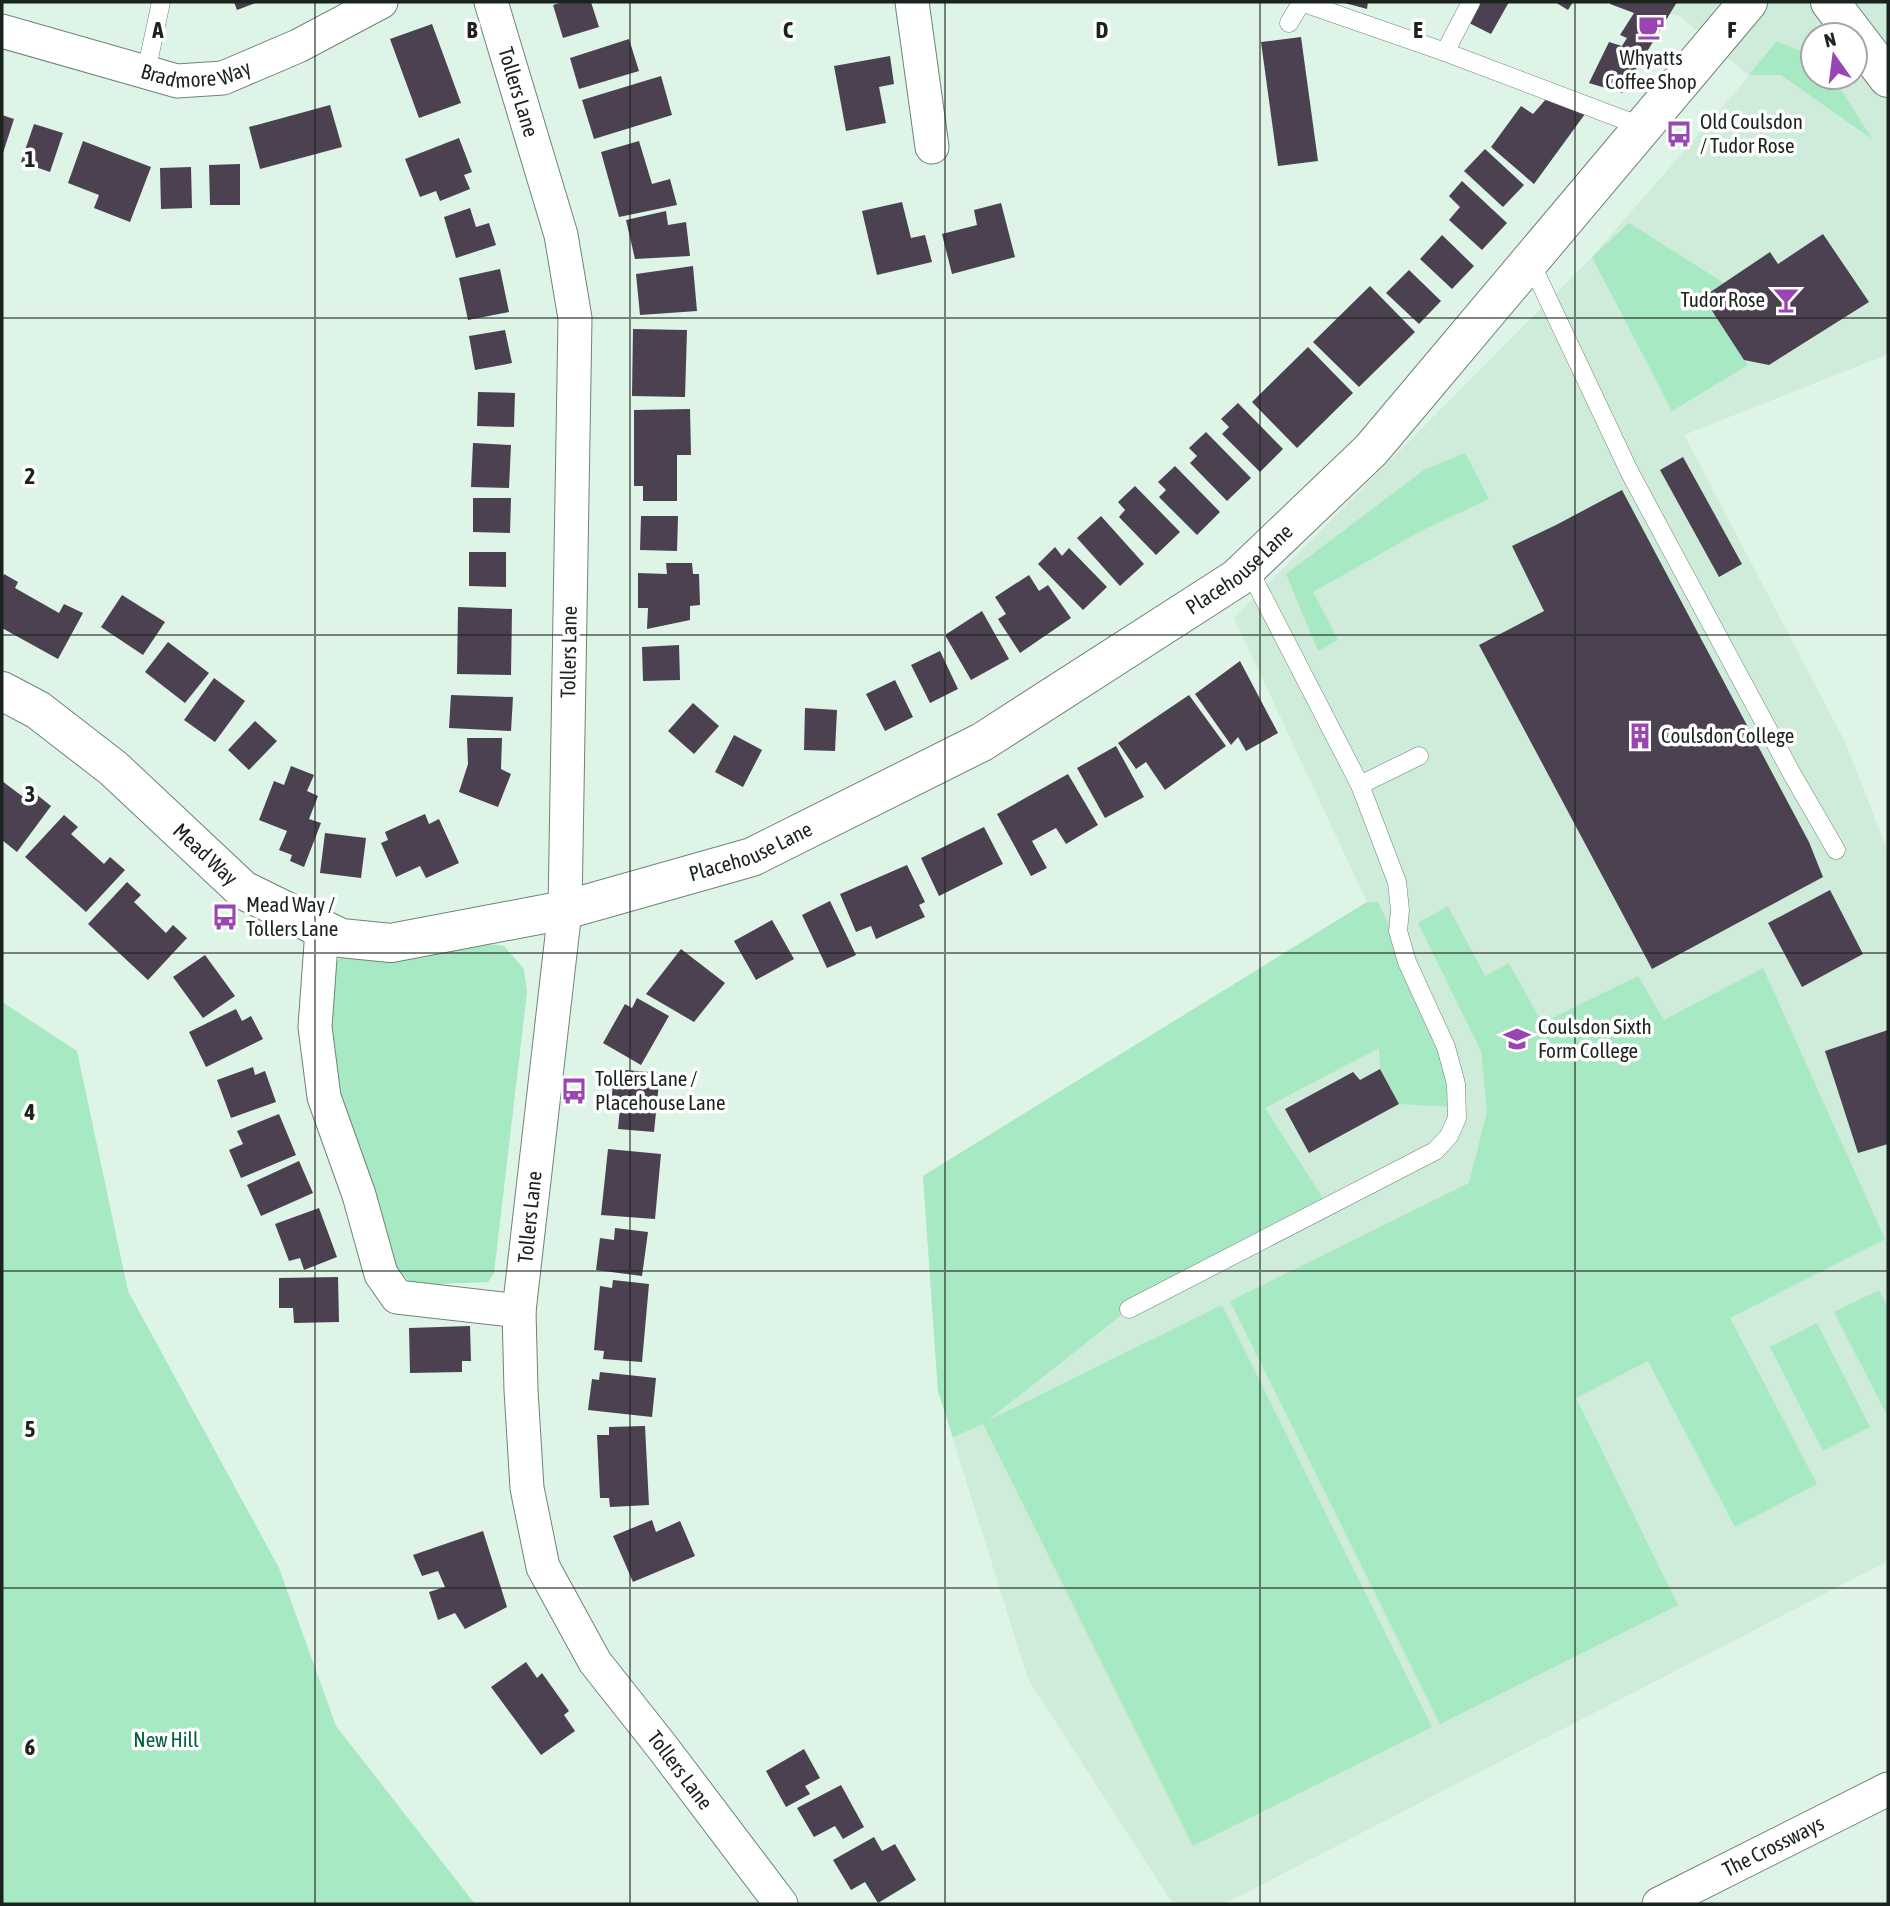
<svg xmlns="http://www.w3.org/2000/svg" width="1890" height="1906" viewBox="0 0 1890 1906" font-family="'Asap Condensed',sans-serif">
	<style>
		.built { fill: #ceecd9; fill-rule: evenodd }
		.green { fill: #a7e9c2 }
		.building { fill: #4c4150 }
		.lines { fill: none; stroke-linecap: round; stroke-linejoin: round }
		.service-casing { stroke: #6f8477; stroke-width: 19 }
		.minor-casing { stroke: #6f8477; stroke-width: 35 }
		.tertiary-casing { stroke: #6f8477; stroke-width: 40 }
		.secondary-casing { stroke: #6f8477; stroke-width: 40 }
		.service { stroke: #fff; stroke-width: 18 }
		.minor { stroke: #fff; stroke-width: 33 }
		.tertiary { stroke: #fff; stroke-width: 38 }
		.secondary { stroke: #fff; stroke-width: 38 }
		.grid { fill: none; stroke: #1b231e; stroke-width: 2; stroke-opacity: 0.55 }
		.labels { text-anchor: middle; stroke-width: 7; stroke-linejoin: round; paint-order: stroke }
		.poi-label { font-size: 21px; fill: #1b231e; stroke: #fff; text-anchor: start }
		.street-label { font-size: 21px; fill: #1b231e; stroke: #fff }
		.park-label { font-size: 21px; fill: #01623c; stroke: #fff }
		.grid-label { font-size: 23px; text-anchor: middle; font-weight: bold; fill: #1b231e; stroke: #fff; stroke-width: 7; stroke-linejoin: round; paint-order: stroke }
	</style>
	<rect width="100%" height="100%" fill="#ddf4e6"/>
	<path class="built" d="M1622,2H1888V354L1684,435L1845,742L1888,852V1561L1224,1904H1173L1028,1679L938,1391L923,1176L1367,902L1234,618L1592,257L1749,76L1680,16ZM1813,35H1855V77H1813Z"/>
	<g class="green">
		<polygon points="1777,41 1813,57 1813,77 1833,77 1872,139 1781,75 1749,75"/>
		<polygon points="1629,223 1724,283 1703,298 1748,365 1672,411 1592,257"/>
		<polygon points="1465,453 1489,499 1419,532 1313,592 1338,640 1318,651 1286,574 1424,470"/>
		<polygon points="1367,902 1378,902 1446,1047 1456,1107 1399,1104 1380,1069 1379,1048 1265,1108 1328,1206 1129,1309 987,1421 1222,1305 1432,1727 1193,1846 983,1424 953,1437 938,1391 923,1176"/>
		<polygon points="1448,906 1485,976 1509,963 1542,1023 1638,976 1664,1020 1763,968 1885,1239 1730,1318 1817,1484 1735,1527 1648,1361 1576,1398 1678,1605 1440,1724 1230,1301 1469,1183 1487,1112 1481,1051 1418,923"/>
		<polygon points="473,942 504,946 524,969 527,992 494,1273 488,1282 413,1285 393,1264 334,1082 329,1039 335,962 345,955"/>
		<polygon points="2,1002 77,1051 128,1291 279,1568 336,1726 475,1904 2,1904"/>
		<polygon points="1879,1290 1888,1308 1888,1417 1834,1312"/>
		<polygon points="1817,1323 1870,1427 1823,1451 1770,1347"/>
	</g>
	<g class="building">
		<polygon points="234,2 258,2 237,10"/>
		<polygon points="563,2 591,2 599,27 563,38 553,5"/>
		<polygon points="1341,2 1368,2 1367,9"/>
		<polygon points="1480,2 1509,2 1491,34 1469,23"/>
		<polygon points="1555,2 1573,2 1568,10"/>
		<polygon points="1611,2 1677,2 1622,93 1589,83 1609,42 1622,46 1627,38 1620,35 1634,13 1610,4"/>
		<polygon points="432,24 461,103 419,118 390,39"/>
		<polygon points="1301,37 1318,161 1278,166 1261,42"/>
		<polygon points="629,39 639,71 579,89 570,58"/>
		<polygon points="890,56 894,84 879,87 886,123 846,131 834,66"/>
		<polygon points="661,76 672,115 594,139 582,100"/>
		<polygon points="1547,98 1585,114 1534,184 1491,147 1521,106 1533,114"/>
		<polygon points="330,105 342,147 260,169 249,127"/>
		<polygon points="2,115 14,119 2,156"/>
		<polygon points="34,124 63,133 50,172 21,162"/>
		<polygon points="459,138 472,172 464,175 470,189 440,201 436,191 420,197 405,159"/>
		<polygon points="83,141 151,167 130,222 94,208 99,195 68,183"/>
		<polygon points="639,141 652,184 670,179 677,205 619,217 601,152"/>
		<polygon points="1485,149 1524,185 1503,207 1464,171"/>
		<polygon points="240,164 240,205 210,205 209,165"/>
		<polygon points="191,167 192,208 161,209 160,168"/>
		<polygon points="1462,181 1507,223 1482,250 1449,220 1460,207 1449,196"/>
		<polygon points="902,202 911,238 925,235 932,262 877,275 862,211"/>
		<polygon points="1001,203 1015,257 952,274 942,234 977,225 974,210"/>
		<polygon points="470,208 476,227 489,223 496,245 456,258 444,217"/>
		<polygon points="666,211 668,225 686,222 690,256 635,259 626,220"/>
		<polygon points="1823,234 1869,302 1769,365 1744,360 1703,297 1770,252 1778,264"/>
		<polygon points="1442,235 1474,266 1452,289 1420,259"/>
		<polygon points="693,266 697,311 640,315 636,274"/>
		<polygon points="500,269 509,312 468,320 459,278"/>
		<polygon points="1409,270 1441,301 1419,324 1386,293"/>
		<polygon points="1370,286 1415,332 1359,387 1313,342"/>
		<polygon points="633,329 687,330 685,397 632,396"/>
		<polygon points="505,330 512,363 475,370 469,336"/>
		<polygon points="1308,347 1353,393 1297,448 1252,402"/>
		<polygon points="478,392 515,393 514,427 477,426"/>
		<polygon points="1238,403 1283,449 1260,472 1222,434 1229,427 1221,419"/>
		<polygon points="690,409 691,455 677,455 677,501 643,501 643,486 634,486 634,410"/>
		<polygon points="1206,432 1251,478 1227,501 1190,463 1197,456 1189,448"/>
		<polygon points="473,443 511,445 509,488 471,487"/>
		<polygon points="1683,457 1742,564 1719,577 1660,470"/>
		<polygon points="1175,466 1220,512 1197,535 1159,497 1166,490 1158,482"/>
		<polygon points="1135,486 1180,532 1156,555 1119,517 1125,510 1118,502"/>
		<polygon points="1622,490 1809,842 1823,877 1652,969 1479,645 1544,611 1512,546 1556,525"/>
		<polygon points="473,498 511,498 510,533 473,532"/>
		<polygon points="641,516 678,516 677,551 640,550"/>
		<polygon points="1101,516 1144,564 1120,586 1077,538"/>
		<polygon points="1055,547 1062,556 1069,548 1107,587 1083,610 1038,564"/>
		<polygon points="469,552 506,552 506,587 469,586"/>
		<polygon points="666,563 692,563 693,574 699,574 700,605 690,606 690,620 647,629 648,608 638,608 638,573 667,574"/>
		<polygon points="4,574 18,582 15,588 59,613 64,604 83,613 58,659 2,628 2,579"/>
		<polygon points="1029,575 1039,591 1048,585 1071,618 1020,653 998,619 1006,614 995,597"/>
		<polygon points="122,595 165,622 143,655 101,627"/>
		<polygon points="458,607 512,609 511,675 457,674"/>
		<polygon points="982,611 1009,659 971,680 945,635"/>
		<polygon points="168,642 209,673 185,703 145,672"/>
		<polygon points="679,645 680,680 643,681 642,647"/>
		<polygon points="940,651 958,689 930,703 911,665"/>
		<polygon points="1240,661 1278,733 1246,751 1238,737 1231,745 1195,694"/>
		<polygon points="214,678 245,701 215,742 184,720"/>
		<polygon points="895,680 913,717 885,731 866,694"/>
		<polygon points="451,695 513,697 511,731 449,728"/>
		<polygon points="1189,695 1226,746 1165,790 1146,762 1136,769 1118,743"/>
		<polygon points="693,703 719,726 694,754 668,731"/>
		<polygon points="805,708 837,710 835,751 804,750"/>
		<polygon points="255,721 277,741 249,770 228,750"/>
		<polygon points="734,735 762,750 743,787 715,772"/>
		<polygon points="467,738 502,738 501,769 511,774 498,807 459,792 468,764"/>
		<polygon points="1116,746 1144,797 1105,818 1077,768"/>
		<polygon points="291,766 314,775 307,791 318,796 309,819 321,823 304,867 290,861 292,855 279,850 287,831 259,820 274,781 284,785"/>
		<polygon points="1068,774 1098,825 1066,844 1056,828 1032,841 1047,868 1031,876 997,814"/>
		<polygon points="2,781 30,802 36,794 51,806 17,852 2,840"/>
		<polygon points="425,814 429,824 439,819 459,863 426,878 420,866 396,877 381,843 388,840 385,832"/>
		<polygon points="64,815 78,827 71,834 104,864 110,857 125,870 86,912 25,857"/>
		<polygon points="984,827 1003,864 939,896 921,858"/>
		<polygon points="325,833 366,838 361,878 320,873"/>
		<polygon points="907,865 925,902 919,905 925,917 876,939 871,926 856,932 840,894"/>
		<polygon points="127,882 141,895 134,902 166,933 173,925 187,938 148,980 88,924"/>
		<polygon points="1830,890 1863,954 1802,987 1768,923"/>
		<polygon points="830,901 856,955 827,968 802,915"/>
		<polygon points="772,920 794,959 756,980 734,941"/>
		<polygon points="681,949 725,983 694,1022 646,994"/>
		<polygon points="205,955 235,996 203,1018 173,977"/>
		<polygon points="637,998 669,1016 641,1065 603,1043 625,1004 632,1008"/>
		<polygon points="236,1009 242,1021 251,1016 263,1039 206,1067 189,1032"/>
		<polygon points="1888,1030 1888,1144 1858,1153 1825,1051"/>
		<polygon points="253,1067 255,1075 265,1071 276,1102 231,1118 217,1080"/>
		<polygon points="614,1069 660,1073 654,1132 618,1129 620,1108 611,1107"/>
		<polygon points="1380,1069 1399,1104 1309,1153 1285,1109 1353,1072 1360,1080"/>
		<polygon points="279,1114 296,1155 241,1178 229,1150 243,1144 237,1131"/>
		<polygon points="608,1149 661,1154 655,1219 601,1215"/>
		<polygon points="299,1161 313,1193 261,1216 247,1185"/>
		<polygon points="319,1208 337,1257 304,1270 300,1258 289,1261 275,1224"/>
		<polygon points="615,1228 648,1232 642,1276 596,1270 600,1238 614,1240"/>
		<polygon points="338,1277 339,1322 294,1323 293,1308 279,1308 279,1278"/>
		<polygon points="613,1280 649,1284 642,1362 603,1359 604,1351 594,1350 600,1286 612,1288"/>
		<polygon points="470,1326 471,1361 462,1361 462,1372 410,1373 409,1328"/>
		<polygon points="600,1372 656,1378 652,1417 588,1410 592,1379 599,1380"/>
		<polygon points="645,1426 649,1505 610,1507 609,1498 600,1498 597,1435 609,1435 609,1427"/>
		<polygon points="652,1520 656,1532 680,1521 695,1556 633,1582 613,1536"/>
		<polygon points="483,1531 507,1607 465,1629 455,1613 438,1620 429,1592 445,1587 438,1571 422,1576 413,1555"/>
		<polygon points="526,1662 537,1678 542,1673 569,1711 564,1715 575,1731 541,1755 491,1687"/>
		<polygon points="804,1749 820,1778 805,1786 810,1794 786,1807 766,1771"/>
		<polygon points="841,1785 864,1827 843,1839 835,1826 814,1837 797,1808"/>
		<polygon points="874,1837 882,1851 895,1844 916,1880 878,1903 865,1882 851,1890 833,1860"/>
	</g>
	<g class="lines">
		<g class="service-casing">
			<g id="service">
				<polyline points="1301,2 1445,52 1643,127"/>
				<polyline points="1289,23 1301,3"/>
				<polyline points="1445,52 1471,2"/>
				<polyline points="146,72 161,2"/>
				<polyline points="1530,261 1630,473 1792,774 1836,850"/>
				<polyline points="1248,568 1360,785 1419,756"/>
				<polyline points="1129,1309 1435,1151 1449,1136 1457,1118 1456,1084 1446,1047 1407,962 1398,931 1400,910 1397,882 1360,785"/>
			</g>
		</g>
		<g class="minor-casing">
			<g id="minor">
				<path id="s1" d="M491,2L561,235L575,318L565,910L519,1311L521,1390L527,1488L543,1567L595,1662L663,1748L781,1904"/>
				<polyline points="912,2 932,147"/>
				<path id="s2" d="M2,31L177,81L223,78L298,46L381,2"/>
				<polyline points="322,930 315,1027 324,1097 359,1195 381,1274 397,1297 519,1311"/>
				<path id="s3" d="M1659,1904L1888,1789"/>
			</g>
		</g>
		<g class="tertiary-casing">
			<g id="tertiary">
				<path id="s4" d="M2,691L38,710L113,768L243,890L341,938L391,943L565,910L752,857L982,742L1237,578L1371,450L1748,2"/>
			</g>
		</g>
		<g class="secondary-casing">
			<polyline id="secondary" points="1830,2 1888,78"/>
		</g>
		<use href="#service" class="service"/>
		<use href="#minor" class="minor"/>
		<use href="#tertiary" class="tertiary"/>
		<use href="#secondary" class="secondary"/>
	</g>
	<path class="grid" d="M315,2V1904M630,2V1904M945,2V1904M1260,2V1904M1575,2V1904M2,318H1888M2,635H1888M2,953H1888M2,1271H1888M2,1588H1888"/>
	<defs>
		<g id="cafe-bare" transform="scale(2.1)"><path d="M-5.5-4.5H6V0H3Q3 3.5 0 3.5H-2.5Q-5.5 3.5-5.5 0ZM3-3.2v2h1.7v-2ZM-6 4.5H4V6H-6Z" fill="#9945b3" stroke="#fff" stroke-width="2.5" paint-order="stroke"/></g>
		<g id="bus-bare" transform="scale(2.1)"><path d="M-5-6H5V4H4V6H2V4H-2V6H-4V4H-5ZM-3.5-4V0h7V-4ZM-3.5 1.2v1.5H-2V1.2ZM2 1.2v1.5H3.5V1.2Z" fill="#9945b3" stroke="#fff" stroke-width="2.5" paint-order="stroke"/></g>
		<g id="bar-bare" transform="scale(2.1)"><path d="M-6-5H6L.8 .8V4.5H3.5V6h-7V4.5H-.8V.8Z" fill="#9945b3" stroke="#fff" stroke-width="2.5" paint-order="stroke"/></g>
		<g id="building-bare" transform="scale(2.1)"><path d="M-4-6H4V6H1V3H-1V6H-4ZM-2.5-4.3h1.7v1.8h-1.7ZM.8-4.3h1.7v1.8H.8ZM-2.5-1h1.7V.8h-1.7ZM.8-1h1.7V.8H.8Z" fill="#9945b3" stroke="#fff" stroke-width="2.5" paint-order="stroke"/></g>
		<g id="university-bare" transform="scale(2.1)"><path d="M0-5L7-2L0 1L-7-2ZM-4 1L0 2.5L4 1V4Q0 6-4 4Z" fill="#9945b3" stroke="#fff" stroke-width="2.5" paint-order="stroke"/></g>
	</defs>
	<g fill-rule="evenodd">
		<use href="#cafe-bare" x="1651" y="27"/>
		<use href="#bus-bare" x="1679" y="134"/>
		<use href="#bar-bare" x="1786" y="300"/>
		<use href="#building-bare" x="1640" y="736"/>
		<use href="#bus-bare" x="225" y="917"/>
		<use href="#university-bare" x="1517" y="1039"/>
		<use href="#bus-bare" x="574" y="1091"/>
	</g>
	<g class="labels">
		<g class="poi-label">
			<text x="1651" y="65" text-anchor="middle">Whyatts<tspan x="1651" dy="24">Coffee Shop</tspan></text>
			<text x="1700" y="129">Old Coulsdon<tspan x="1700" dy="24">/ Tudor Rose</tspan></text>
			<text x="1765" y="307" text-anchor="end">Tudor Rose</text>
			<text x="1661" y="743">Coulsdon College</text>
			<text x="246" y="912">Mead Way /<tspan x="246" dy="24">Tollers Lane</tspan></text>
			<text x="1538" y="1034">Coulsdon Sixth<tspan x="1538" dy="24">Form College</tspan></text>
			<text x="595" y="1086">Tollers Lane /<tspan x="595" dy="24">Placehouse Lane</tspan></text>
		</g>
		<g class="street-label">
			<text dy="7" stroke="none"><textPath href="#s2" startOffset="201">Bradmore Way</textPath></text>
			<text dy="7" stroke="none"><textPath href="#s1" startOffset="94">Tollers Lane</textPath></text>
			<text dy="7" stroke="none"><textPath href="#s4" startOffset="1412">Placehouse Lane</textPath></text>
			<text transform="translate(569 652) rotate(-89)" y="7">Tollers Lane</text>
			<text dy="7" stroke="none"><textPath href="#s4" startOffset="845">Placehouse Lane</textPath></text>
			<text dy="7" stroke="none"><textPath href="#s4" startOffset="262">Mead Way</textPath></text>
			<text transform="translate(530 1217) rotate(-84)" y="7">Tollers Lane</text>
			<text dy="7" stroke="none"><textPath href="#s1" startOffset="1827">Tollers Lane</textPath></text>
			<text dy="7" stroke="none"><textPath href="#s3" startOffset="128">The Crossways</textPath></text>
		</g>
		<g class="park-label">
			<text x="166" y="1747">New Hill</text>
		</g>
	</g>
	<g class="grid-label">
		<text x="158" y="38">A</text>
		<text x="472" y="38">B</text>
		<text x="788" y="38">C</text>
		<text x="1102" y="38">D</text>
		<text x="1418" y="38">E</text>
		<text x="1732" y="38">F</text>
		<text x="30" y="167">1</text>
		<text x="30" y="484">2</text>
		<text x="30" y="802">3</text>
		<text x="30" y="1120">4</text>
		<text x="30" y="1437">5</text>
		<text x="30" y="1755">6</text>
	</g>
	<rect width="1890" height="1906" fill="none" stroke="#1b231e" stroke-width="7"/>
	<g transform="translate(1834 56) rotate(346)"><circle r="33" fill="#ffffff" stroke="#a4a7a5" stroke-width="2"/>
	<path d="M0-5L12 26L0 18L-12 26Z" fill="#9945b3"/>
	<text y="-10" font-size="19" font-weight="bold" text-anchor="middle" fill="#1b231e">N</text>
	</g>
</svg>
